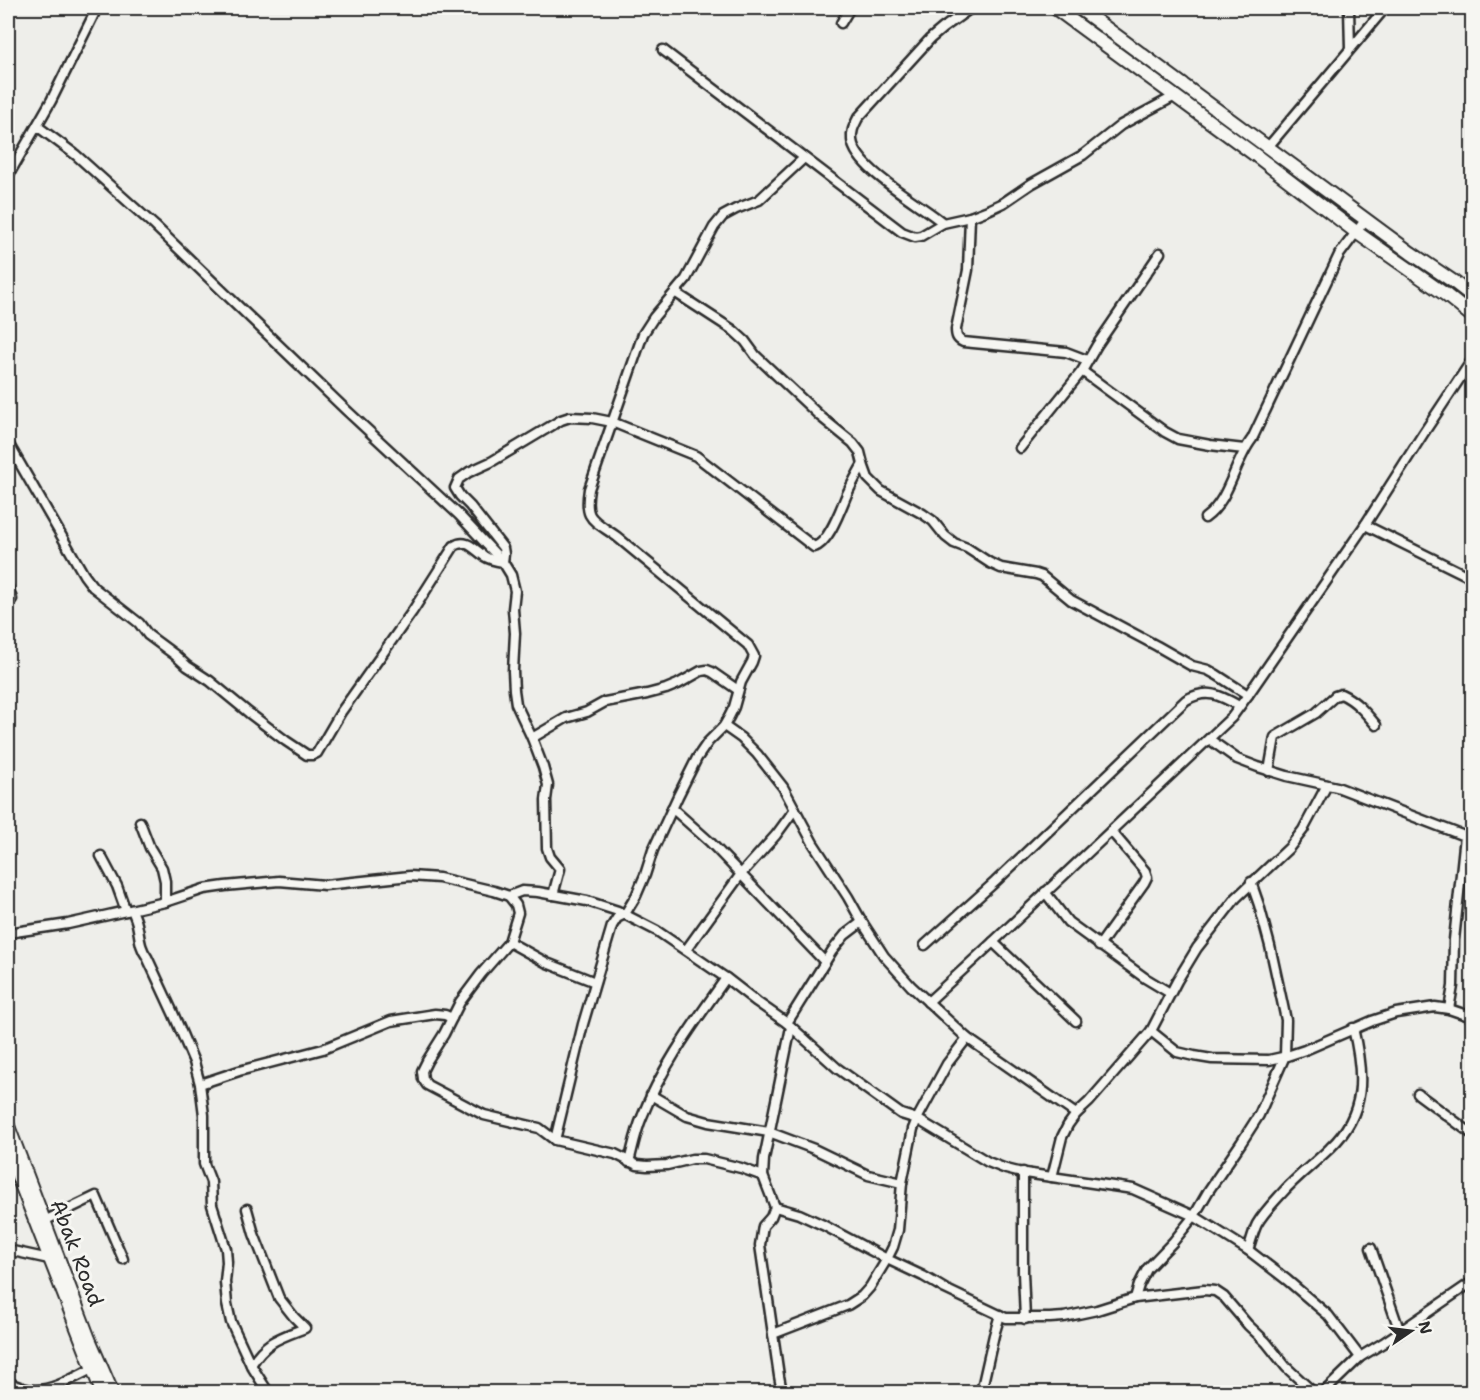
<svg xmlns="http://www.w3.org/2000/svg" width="1480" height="1400" viewBox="0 0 1480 1400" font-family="'Shantell Sans',sans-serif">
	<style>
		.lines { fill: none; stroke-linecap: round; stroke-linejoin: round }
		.minor-casing { stroke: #2b2b2b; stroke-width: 13 }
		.highway-casing { stroke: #2b2b2b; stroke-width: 16 }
		.minor { stroke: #f6f6f2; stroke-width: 8 }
		.highway { stroke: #f6f6f2; stroke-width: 12 }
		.labels { text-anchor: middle; stroke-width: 6; stroke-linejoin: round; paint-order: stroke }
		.street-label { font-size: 21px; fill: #2b2b2b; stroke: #f6f6f2 }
	</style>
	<rect width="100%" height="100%" fill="#eeeeea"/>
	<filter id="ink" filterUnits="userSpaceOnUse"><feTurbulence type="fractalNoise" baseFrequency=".0167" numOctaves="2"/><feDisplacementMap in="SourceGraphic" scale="12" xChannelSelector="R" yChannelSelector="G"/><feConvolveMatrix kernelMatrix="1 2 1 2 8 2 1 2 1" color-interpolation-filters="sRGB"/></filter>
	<g filter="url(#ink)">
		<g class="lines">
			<g class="minor-casing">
				<g id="minor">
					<polyline points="1349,8 1350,49"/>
					<polyline points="841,23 850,8"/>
					<polyline points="663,50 902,232 915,237 921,236 943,223 970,217 988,210 1003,203 1031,184 1083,155 1121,125 1175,96"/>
					<polyline points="37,126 76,155 155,226 345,409 459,515 503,562 511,575 515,591 513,609 515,633 513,671 514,690 516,704 532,738 543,767 548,785 546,800 547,848 550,857 560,869 553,895"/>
					<polyline points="1268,147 1385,8"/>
					<polyline points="8,176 51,101 97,8"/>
					<path d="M970,217L968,270L956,329C956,336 957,339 963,342L1066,352L1087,360"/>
					<path d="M943,223C921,204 855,169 852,140C851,131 854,126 858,118L930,39L943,28L971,8"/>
					<polyline points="676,293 733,330 745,341 756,356 821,417 853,443 860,452 863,464 868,478 881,491 923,514 933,521 945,536 954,543 967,548 990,563 1001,568 1036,574 1042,576 1071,600 1157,646 1192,666 1208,670 1217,675 1248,695"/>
					<polyline points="1082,371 1165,432 1178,439 1210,445 1244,449"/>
					<path d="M8,443L84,575L93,587L139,623L148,635L175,655L187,666L210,681L249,713L286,741L307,755H313L317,753L341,712L412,612L454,546C466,538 474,549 484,556C490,560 496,561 503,562L504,554L503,548L470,506L460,496L455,488L459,479L469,472L491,462L561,420L570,417L592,418L612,422L696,456L814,547C829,543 841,508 847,494C852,484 857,474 863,464"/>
					<polyline points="1020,448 1082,371 1097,345 1160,253"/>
					<path d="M1205,518C1230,500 1234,462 1252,439L1339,255L1366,219"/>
					<polyline points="1365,525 1472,578"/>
					<polyline points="8,587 12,599 8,600"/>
					<polyline points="724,726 741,738 757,754 783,787 813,843 848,897 862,922 884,956 911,986 967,1038 947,1064 917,1119 913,1129 902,1183 898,1230 893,1247 887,1259 870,1287 862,1296 848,1305 773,1334 779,1376 782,1392"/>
					<polyline points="532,738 566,718 587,712 605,702 647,694 666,689 678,684 701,671 707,670 712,672 738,690"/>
					<polyline points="1209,739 1237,759 1258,767 1287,776 1337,787 1472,839"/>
					<path d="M1269,771L1275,737L1316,713L1335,696L1341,694C1356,701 1365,712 1376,725"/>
					<polyline points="672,808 710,842 825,962"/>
					<polyline points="140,822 150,848 162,868 165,881 165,902"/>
					<polyline points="101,856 117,886 126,911"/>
					<polyline points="1045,892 1068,922 1145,978 1170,993"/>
					<polyline points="509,896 522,891 538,892 587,901 618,911 657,931 726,978 757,1002 787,1023 837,1068 901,1114 917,1119 988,1162 1006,1169 1018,1172 1133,1189 1194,1216 1248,1250 1287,1280 1328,1315 1360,1357"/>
					<path d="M132,910C134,915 136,919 137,924C140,937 139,946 147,957L173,1013L194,1062L200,1084L204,1115V1164L211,1182L212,1205L226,1249L227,1262L225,1282L227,1304L231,1322L251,1365L268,1392"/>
					<polyline points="8,933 68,924 126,911 165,902 204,889 225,886 279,881 325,885 410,876 439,878 494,891 509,896 516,905 518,913 509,942 481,974 460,1002 444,1034 427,1061 422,1071 423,1079 427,1085 484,1115 539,1128 555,1140 615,1154 637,1165 647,1166 667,1165 692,1159 704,1159 741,1168 763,1176"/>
					<polyline points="509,942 547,963 595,982"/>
					<polyline points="993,942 1076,1021"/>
					<path d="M925,945L995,882L1186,700C1207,688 1220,695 1239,706"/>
					<polyline points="1099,946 1144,883 1147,877 1145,871 1111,831"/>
					<polyline points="686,950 741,874 776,835 795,809"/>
					<polyline points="928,1002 993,942 1232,717 1248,695 1365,525 1423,434 1472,360"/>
					<polyline points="1449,1009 1453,986 1454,940 1465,836"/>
					<polyline points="787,1023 832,951 845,935 862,922"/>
					<polyline points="1151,1031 1177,1052 1194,1056 1212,1059 1269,1060 1287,1056 1305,1050 1372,1021 1396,1013 1435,1007 1449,1009 1472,1017"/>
					<polyline points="967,1038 1076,1114"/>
					<polyline points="200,1084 239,1071 323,1049 391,1021 435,1014 445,1015 452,1018"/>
					<polyline points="1418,1094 1472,1134"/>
					<polyline points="651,1095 687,1116 708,1122 769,1132 814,1149 868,1175 902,1183"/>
					<path d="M555,1140L583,1024L612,926L617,918L625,914L636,896L645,875L653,850L678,796L697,758L708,742L724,726L729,717L734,707L741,682L752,662L754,656L748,645L616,536C592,519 584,520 589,489L643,334L654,317L686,279L714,227L723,216L736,209L759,200L804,158"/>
					<path d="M629,1162C633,1147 636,1131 642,1117C662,1066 695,1022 726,978"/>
					<polyline points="1023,1172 1023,1272 1025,1319"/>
					<polyline points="1052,1177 1062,1137 1068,1125 1076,1114 1089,1102 1151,1031 1177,981 1197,948 1236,898 1289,848 1303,830 1327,785"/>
					<polyline points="775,1207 799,1214 823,1225 887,1259 923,1276 945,1289 1006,1318 1050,1318 1064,1317 1097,1310 1135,1298 1204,1290 1215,1291 1224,1297 1248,1325 1266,1342 1286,1367 1313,1392"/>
					<path d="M247,1209L254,1234L279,1298L294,1317L305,1328C279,1338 266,1341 251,1365"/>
					<polyline points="44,1221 96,1196 123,1259"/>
					<polyline points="1371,1248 1400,1332"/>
					<polyline points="8,1250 49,1259"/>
					<path d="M1248,1250C1251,1242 1253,1232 1257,1224C1264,1212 1274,1202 1283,1192C1297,1176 1315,1163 1330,1148C1367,1113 1364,1074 1353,1028"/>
					<polyline points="1135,1298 1139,1285 1147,1269 1173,1242 1194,1216 1209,1190 1241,1143 1259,1115 1285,1056 1286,1020 1282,1001 1270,946 1259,905 1251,882"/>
					<polyline points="773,1334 760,1245 763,1226 771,1217 775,1207 763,1176 764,1159 791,1027"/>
					<path d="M8,1382C16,1386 26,1390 35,1390C55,1390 75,1377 92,1369"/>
					<polyline points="981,1392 994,1335 1000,1315"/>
					<polyline points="1324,1392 1360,1357 1383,1343 1472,1282"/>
				</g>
			</g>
			<g class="highway-casing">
				<g id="highway">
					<polyline points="1055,8 1258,157 1356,232 1446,295 1472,316"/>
					<polyline points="1079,8 1411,253 1454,282 1472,296"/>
					<polyline points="8,1126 89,1339 112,1392"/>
					<polyline points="8,1151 102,1392"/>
				</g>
			</g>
			<use href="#minor" class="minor"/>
			<use href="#highway" class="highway"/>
		</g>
	</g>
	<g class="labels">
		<g class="street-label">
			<text transform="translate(77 1253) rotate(69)" y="7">Abak Road</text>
		</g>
	</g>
	<rect width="1480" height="1400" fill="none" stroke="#f6f6f2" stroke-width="30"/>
	<rect x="15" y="15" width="1450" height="1370" fill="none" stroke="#2b2b2b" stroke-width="2" filter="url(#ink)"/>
	<g transform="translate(1411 1331) rotate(76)" stroke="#f6f6f2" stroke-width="4.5" paint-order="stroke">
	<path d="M0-4.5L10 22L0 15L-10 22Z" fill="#2b2b2b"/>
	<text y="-9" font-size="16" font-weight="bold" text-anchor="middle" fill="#2b2b2b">N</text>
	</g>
</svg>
